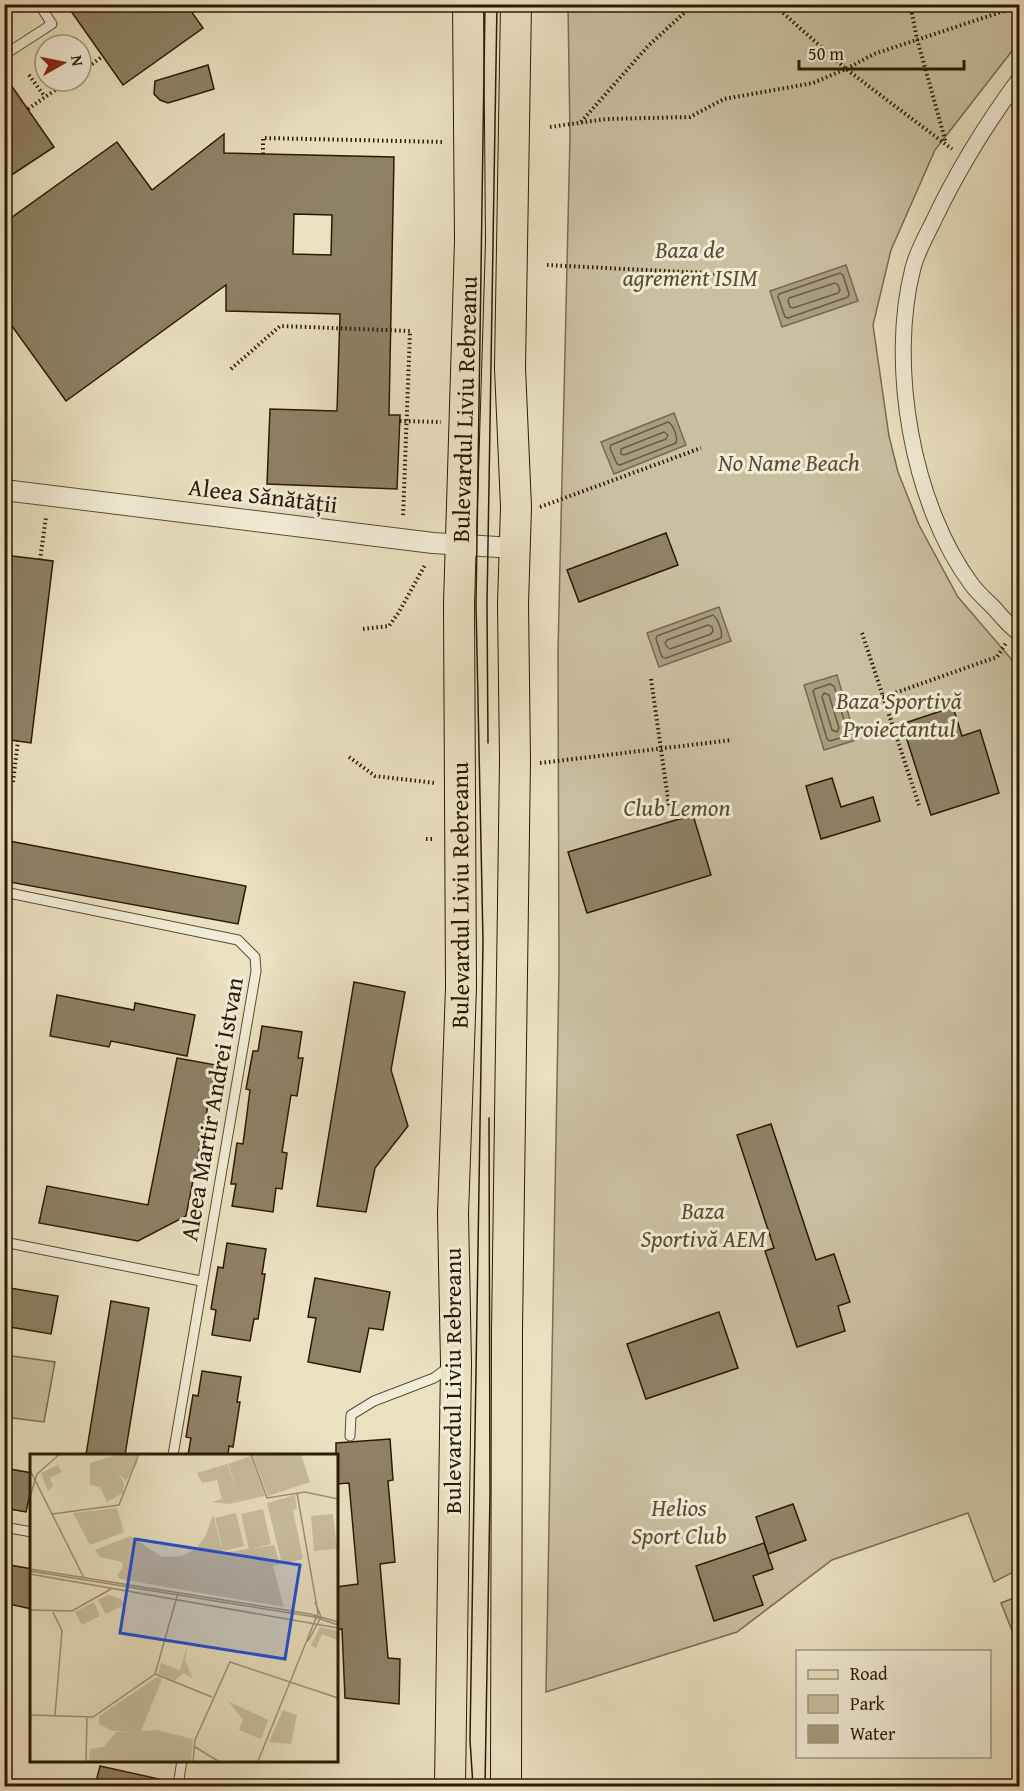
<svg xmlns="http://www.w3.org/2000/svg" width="1024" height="1791" viewBox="0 0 1024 1791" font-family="'Gentium Book Plus',serif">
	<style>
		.green { fill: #cabfa1; stroke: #7b6c52; stroke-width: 1.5 }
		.water { fill: #a99d80; stroke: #77694e; stroke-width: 1.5 }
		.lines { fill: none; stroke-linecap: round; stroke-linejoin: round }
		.shore { stroke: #6a5c42; stroke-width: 1.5 }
		.building { fill: #8f8166; stroke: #2c1a03; stroke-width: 1.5; fill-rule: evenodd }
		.service-casing { stroke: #5c4c32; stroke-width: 11 }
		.pedestrian-casing { stroke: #5c4c32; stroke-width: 17 }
		.minor-casing { stroke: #5c4c32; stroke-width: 22 }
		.primary-casing { stroke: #2c1a03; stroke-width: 32 }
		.path { stroke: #2c1a03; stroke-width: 4; stroke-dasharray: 1.5 3; stroke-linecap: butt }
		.service { stroke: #f1ecd7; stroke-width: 9 }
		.pedestrian { stroke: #f1ecd7; stroke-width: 15 }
		.minor { stroke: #f1ecd7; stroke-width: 20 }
		.primary { stroke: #eae1c1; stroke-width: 30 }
		.tram { stroke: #2c1a03; stroke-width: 1.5 }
		.labels { text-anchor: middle; stroke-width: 6; stroke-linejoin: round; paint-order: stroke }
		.park-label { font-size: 24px; font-style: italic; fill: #5b4c32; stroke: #f1ecd7 }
		.street-label { font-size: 24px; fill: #2c1a03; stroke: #f1ecd7 }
		.inset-road { fill: none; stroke: #9e9175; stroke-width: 1.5 }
		.view { fill: #1d4ed8; fill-opacity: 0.15; stroke: #1d4ed8; stroke-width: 3 }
		.inset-edge { fill: none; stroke: #2c1a03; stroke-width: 3 }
	</style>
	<rect width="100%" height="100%" fill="#eae1c1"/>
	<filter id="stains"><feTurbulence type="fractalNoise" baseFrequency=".00333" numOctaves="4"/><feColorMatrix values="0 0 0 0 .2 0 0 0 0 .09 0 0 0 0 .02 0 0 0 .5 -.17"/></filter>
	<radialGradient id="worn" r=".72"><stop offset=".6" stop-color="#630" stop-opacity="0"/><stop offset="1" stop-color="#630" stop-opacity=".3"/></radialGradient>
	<g class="green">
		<polygon points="568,5 1019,5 1019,42 935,150 891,250 873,325 889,436 898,472 919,525 958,597 1019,668 1020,954 1016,956 1020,964 1019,1569 994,1582 968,1513 832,1560 737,1632 546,1692 559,972 558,651 570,136"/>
		<polygon points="5,1355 55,1362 44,1422 5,1417"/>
		<polygon points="1019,1596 1019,1648 1001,1603"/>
	</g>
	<g class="water">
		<polygon points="846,265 858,301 782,327 770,291"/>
		<polygon points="674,413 686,445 614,474 601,442"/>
		<polygon points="719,607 731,641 659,667 647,633"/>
		<polygon points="837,675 856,740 824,750 804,685"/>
	</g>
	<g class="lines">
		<g class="shore">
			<polygon points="840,273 843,275 849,294 848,297 788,318 785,317 778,297 779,294"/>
			<polygon points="835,283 838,285 840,290 838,293 793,308 790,307 788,301 789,298"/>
			<path d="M668,422C673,424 678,437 676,443L620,465L617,464L610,448L611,445Z"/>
			<polygon points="664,432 668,435 666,439 624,455 621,454 621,449"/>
			<path d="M713,615C718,619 723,632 721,638L666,658L662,657L656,639L657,636Z"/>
			<polygon points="708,625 712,627 713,631 711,634 670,649 667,647 665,643 667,640"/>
			<polygon points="830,684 834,686 848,734 846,736 830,741 827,739 813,691 815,689"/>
			<polygon points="824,693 829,695 839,728 837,732 832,730 822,697"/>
		</g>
	</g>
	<g class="building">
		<polygon points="66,4 186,4 203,28 123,85"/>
		<polygon points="208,65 214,89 168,103 160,100 154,94 155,81"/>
		<polygon points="4,75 54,147 4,180"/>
		<path d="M224,134V153L394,157L389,415H400L397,489L267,484L270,409L337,411L340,314L226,311V285L66,401L4,315V223L117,142L152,190ZM294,214L332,215L331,255L293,254Z"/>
		<polygon points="666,533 678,565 579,602 567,570"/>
		<polygon points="4,555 53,561 31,743 4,739"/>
		<polygon points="953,707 962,736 980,730 999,793 931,815 902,724"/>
		<polygon points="832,778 841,807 873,797 880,821 821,839 806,786"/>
		<polygon points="693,815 711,875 587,913 568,852"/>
		<polygon points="4,840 246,886 238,924 4,881"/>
		<polygon points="354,982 405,992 391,1070 408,1126 375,1168 366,1212 317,1206"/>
		<polygon points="57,995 134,1010 135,1003 195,1015 187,1056 111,1041 109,1047 50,1036"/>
		<polygon points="262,1026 302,1032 298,1058 303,1058 297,1096 291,1095 282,1152 287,1153 282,1189 276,1188 273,1212 232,1206 236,1184 231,1184 237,1143 243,1144 250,1090 246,1089 253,1051 258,1051"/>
		<polygon points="177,1058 216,1065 186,1216 138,1241 39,1223 47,1186 148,1205"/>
		<polygon points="771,1124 816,1260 834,1254 850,1302 838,1306 845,1331 797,1347 765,1251 774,1248 737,1135"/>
		<polygon points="227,1243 266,1249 262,1274 265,1274 258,1319 254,1319 250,1341 212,1335 216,1310 211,1309 218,1267 223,1268"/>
		<polygon points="315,1278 390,1292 383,1330 369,1328 360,1372 308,1362 316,1318 308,1317"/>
		<polygon points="4,1287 58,1296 51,1334 4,1326"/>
		<polygon points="111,1301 149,1308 125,1455 86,1455"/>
		<polygon points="719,1312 738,1368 646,1399 627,1344"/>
		<polygon points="202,1371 241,1377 237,1402 240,1402 233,1447 229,1446 228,1455 188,1455 191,1438 186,1437 193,1395 198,1396"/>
		<polygon points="390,1439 393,1480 388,1481 395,1562 380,1564 388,1658 400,1659 399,1704 345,1698 342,1629 336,1630 336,1587 358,1584 349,1483 336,1484 336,1443"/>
		<polygon points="4,1468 32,1473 32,1485 26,1512 4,1508"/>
		<polygon points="793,1504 806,1540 768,1554 756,1517"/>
		<polygon points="764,1543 773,1569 753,1576 763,1605 714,1621 696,1566"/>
		<polygon points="4,1564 32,1569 32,1609 4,1603"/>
		<polygon points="100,1766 159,1779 158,1786 95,1786"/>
	</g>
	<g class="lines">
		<g class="service-casing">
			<g id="service">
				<polyline points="4,55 52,24 39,4"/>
				<polyline points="4,892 238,940 255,957 256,971 173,1455"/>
				<polyline points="4,1242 201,1281"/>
				<polyline points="350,1436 351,1415 374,1401 434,1378 449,1367"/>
				<polyline points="4,1527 32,1532"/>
				<polyline points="178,1786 182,1760"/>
			</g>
		</g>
		<g class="pedestrian-casing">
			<path id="pedestrian" d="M1020,78C986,124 957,171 933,222C926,236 917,252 913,268C888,364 912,505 972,585C978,593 987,601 994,608C1002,617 1010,627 1020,634"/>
		</g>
		<g class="minor-casing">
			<polyline id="minor" points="4,490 433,543 515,548"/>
		</g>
		<g class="primary-casing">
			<g id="primary">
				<path id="s1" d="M450,1786L456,1363L453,1214L461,987L459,604L470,241L468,4"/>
				<polyline points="506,1786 507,1331 515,760 513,604 516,507 510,368 516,4"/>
			</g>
		</g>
		<g class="path">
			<polyline points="773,4 846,69 952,149"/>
			<polyline points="910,4 917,39 946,143"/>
			<polyline points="81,72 103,56"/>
			<polyline points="29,75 45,97"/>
			<polyline points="28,109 68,81"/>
			<polyline points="581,122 648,46 694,4"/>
			<polyline points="550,127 606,119 690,117 724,99 813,83 846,69 874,54 1004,11 1015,4"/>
			<polyline points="263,154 263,138 445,142"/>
			<polyline points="547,265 724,274"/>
			<polyline points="231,369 280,326 410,331 403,517"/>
			<polyline points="400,421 441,422"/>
			<polyline points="540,507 701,448"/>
			<polyline points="40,560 46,517"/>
			<polyline points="363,629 389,626 399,612 425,565"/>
			<polyline points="862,633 919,805"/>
			<polyline points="651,679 669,806"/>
			<polyline points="883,697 997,657 1006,643"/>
			<polyline points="349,757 375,776 435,783"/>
			<polyline points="540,763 732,740"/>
			<polyline points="13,782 18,741"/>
			<polyline points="426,839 435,839"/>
		</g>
		<use href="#service" class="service"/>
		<use href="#pedestrian" class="pedestrian"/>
		<use href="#minor" class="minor"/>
		<use href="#primary" class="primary"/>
		<g class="tram">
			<polyline points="488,743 487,604 497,4"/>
			<polyline points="473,1786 470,1740 483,941 476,604 485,4"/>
			<polyline points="485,1786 490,1495 489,1118"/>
		</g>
	</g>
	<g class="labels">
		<g class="park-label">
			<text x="690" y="258">Baza de<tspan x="690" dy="28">agrement ISIM</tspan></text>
			<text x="789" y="471">No Name Beach</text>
			<text x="899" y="709">Baza Sportivă<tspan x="899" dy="28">Proiectantul</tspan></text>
			<text x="677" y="816">Club Lemon</text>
			<text x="703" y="1219">Baza<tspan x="703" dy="28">Sportivă AEM</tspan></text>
			<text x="679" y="1516">Helios<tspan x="679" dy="28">Sport Club</tspan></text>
		</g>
		<g class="street-label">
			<text dy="8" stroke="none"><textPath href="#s1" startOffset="1377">Bulevardul Liviu Rebreanu</textPath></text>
			<text transform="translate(263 496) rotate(7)" y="8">Aleea Sănătății</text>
			<text dy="8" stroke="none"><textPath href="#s1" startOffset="891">Bulevardul Liviu Rebreanu</textPath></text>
			<text transform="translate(212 1109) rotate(-80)" y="8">Aleea Martir Andrei Istvan</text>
			<text transform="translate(453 1381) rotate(-90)" y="8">Bulevardul Liviu Rebreanu</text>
		</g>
	</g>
	<g transform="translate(30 1454)">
		<rect width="308" height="308" fill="#eae1c1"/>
		<path d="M90,0H108L107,9L96,27L87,19L94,28L93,39L77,48L70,33L60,31V9ZM222,0H271L280,28L238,42ZM221,2L235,42L199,50L182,48L192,45L187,26L172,29L167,19L197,10L209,42L198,10ZM28,11L32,18L20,24L23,32L18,37L11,19ZM265,41L267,55L263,56L273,105L252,110L237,49ZM87,54L94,78L60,91L43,59ZM233,55L241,90L219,95L211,60ZM206,59L214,92L193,97L185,64ZM183,60L193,99L244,91L250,110L243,112L254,153L90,125L87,121L93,114L92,108L70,103L65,96L100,82L132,103L152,102L167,94L176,81ZM303,60L307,95L284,97L281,62ZM78,141L91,145L94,151L76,160L68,146ZM64,148L70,162L52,171L45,158ZM290,173L307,177V186L292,180L286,194L281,191ZM158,189L155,206L163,225L153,219L145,227L128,220L131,209L150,216ZM127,223L132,225L111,277L127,276L163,285L161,307H59L60,295L74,293L86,278L101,277H83L69,270V262ZM198,247L238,266L231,285L209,276L213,266ZM253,256L267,261L261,290L239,288Z" fill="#cabfa1"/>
		<path class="inset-road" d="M221,0L237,44L275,38L308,45M0,16L54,124M0,43L7,20L30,0M22,60L89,51L109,0M0,115L280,160L308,168M0,117L285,163L308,171M0,120L308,174M0,156L42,157L81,135M23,158L32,177L25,261M278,187L291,163L285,148M125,220L182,243M0,261L63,263L125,220L148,139M165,293L188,307M56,307L57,264M163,307L165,286L200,208L308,244M228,307L288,159L267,39"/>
		<path class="view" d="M105,85L270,111L255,205L90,179Z"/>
		<rect width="308" height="308" class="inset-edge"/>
	</g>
	<rect width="1024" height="1791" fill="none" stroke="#eae1c1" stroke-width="24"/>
	<rect x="6" y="6" width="1012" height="1779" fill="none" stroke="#2c1a03" stroke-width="3"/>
	<rect x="12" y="12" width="1000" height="1767" fill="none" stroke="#2c1a03" stroke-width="1.5"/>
	<rect x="796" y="1650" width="195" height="108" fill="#f1ecd7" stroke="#a29882" stroke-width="1.5"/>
	<rect x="808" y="1670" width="30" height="9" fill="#eae1c1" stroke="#a29882" stroke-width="1.5"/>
	<text x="850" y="1680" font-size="18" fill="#2c1a03">Road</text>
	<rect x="808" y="1695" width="30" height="18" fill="#cabfa1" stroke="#a29882" stroke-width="1.5"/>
	<text x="850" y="1710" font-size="18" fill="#2c1a03">Park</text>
	<rect x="808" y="1725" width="30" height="18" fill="#a99d80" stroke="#a29882" stroke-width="1.5"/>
	<text x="850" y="1740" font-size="18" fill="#2c1a03">Water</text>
	<g transform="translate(63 63) rotate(81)"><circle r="28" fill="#f1ecd7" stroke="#a29882" stroke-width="1.5"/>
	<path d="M0-4.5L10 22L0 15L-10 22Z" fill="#8f2418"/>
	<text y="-9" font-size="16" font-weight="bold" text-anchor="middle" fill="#2c1a03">N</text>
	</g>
	<path d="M799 60v9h165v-9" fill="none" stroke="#2c1a03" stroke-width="3"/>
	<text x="808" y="60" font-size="18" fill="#2c1a03" stroke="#f1ecd7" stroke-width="4.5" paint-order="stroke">50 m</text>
	<rect width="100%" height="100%" filter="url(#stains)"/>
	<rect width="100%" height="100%" fill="url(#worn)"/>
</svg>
